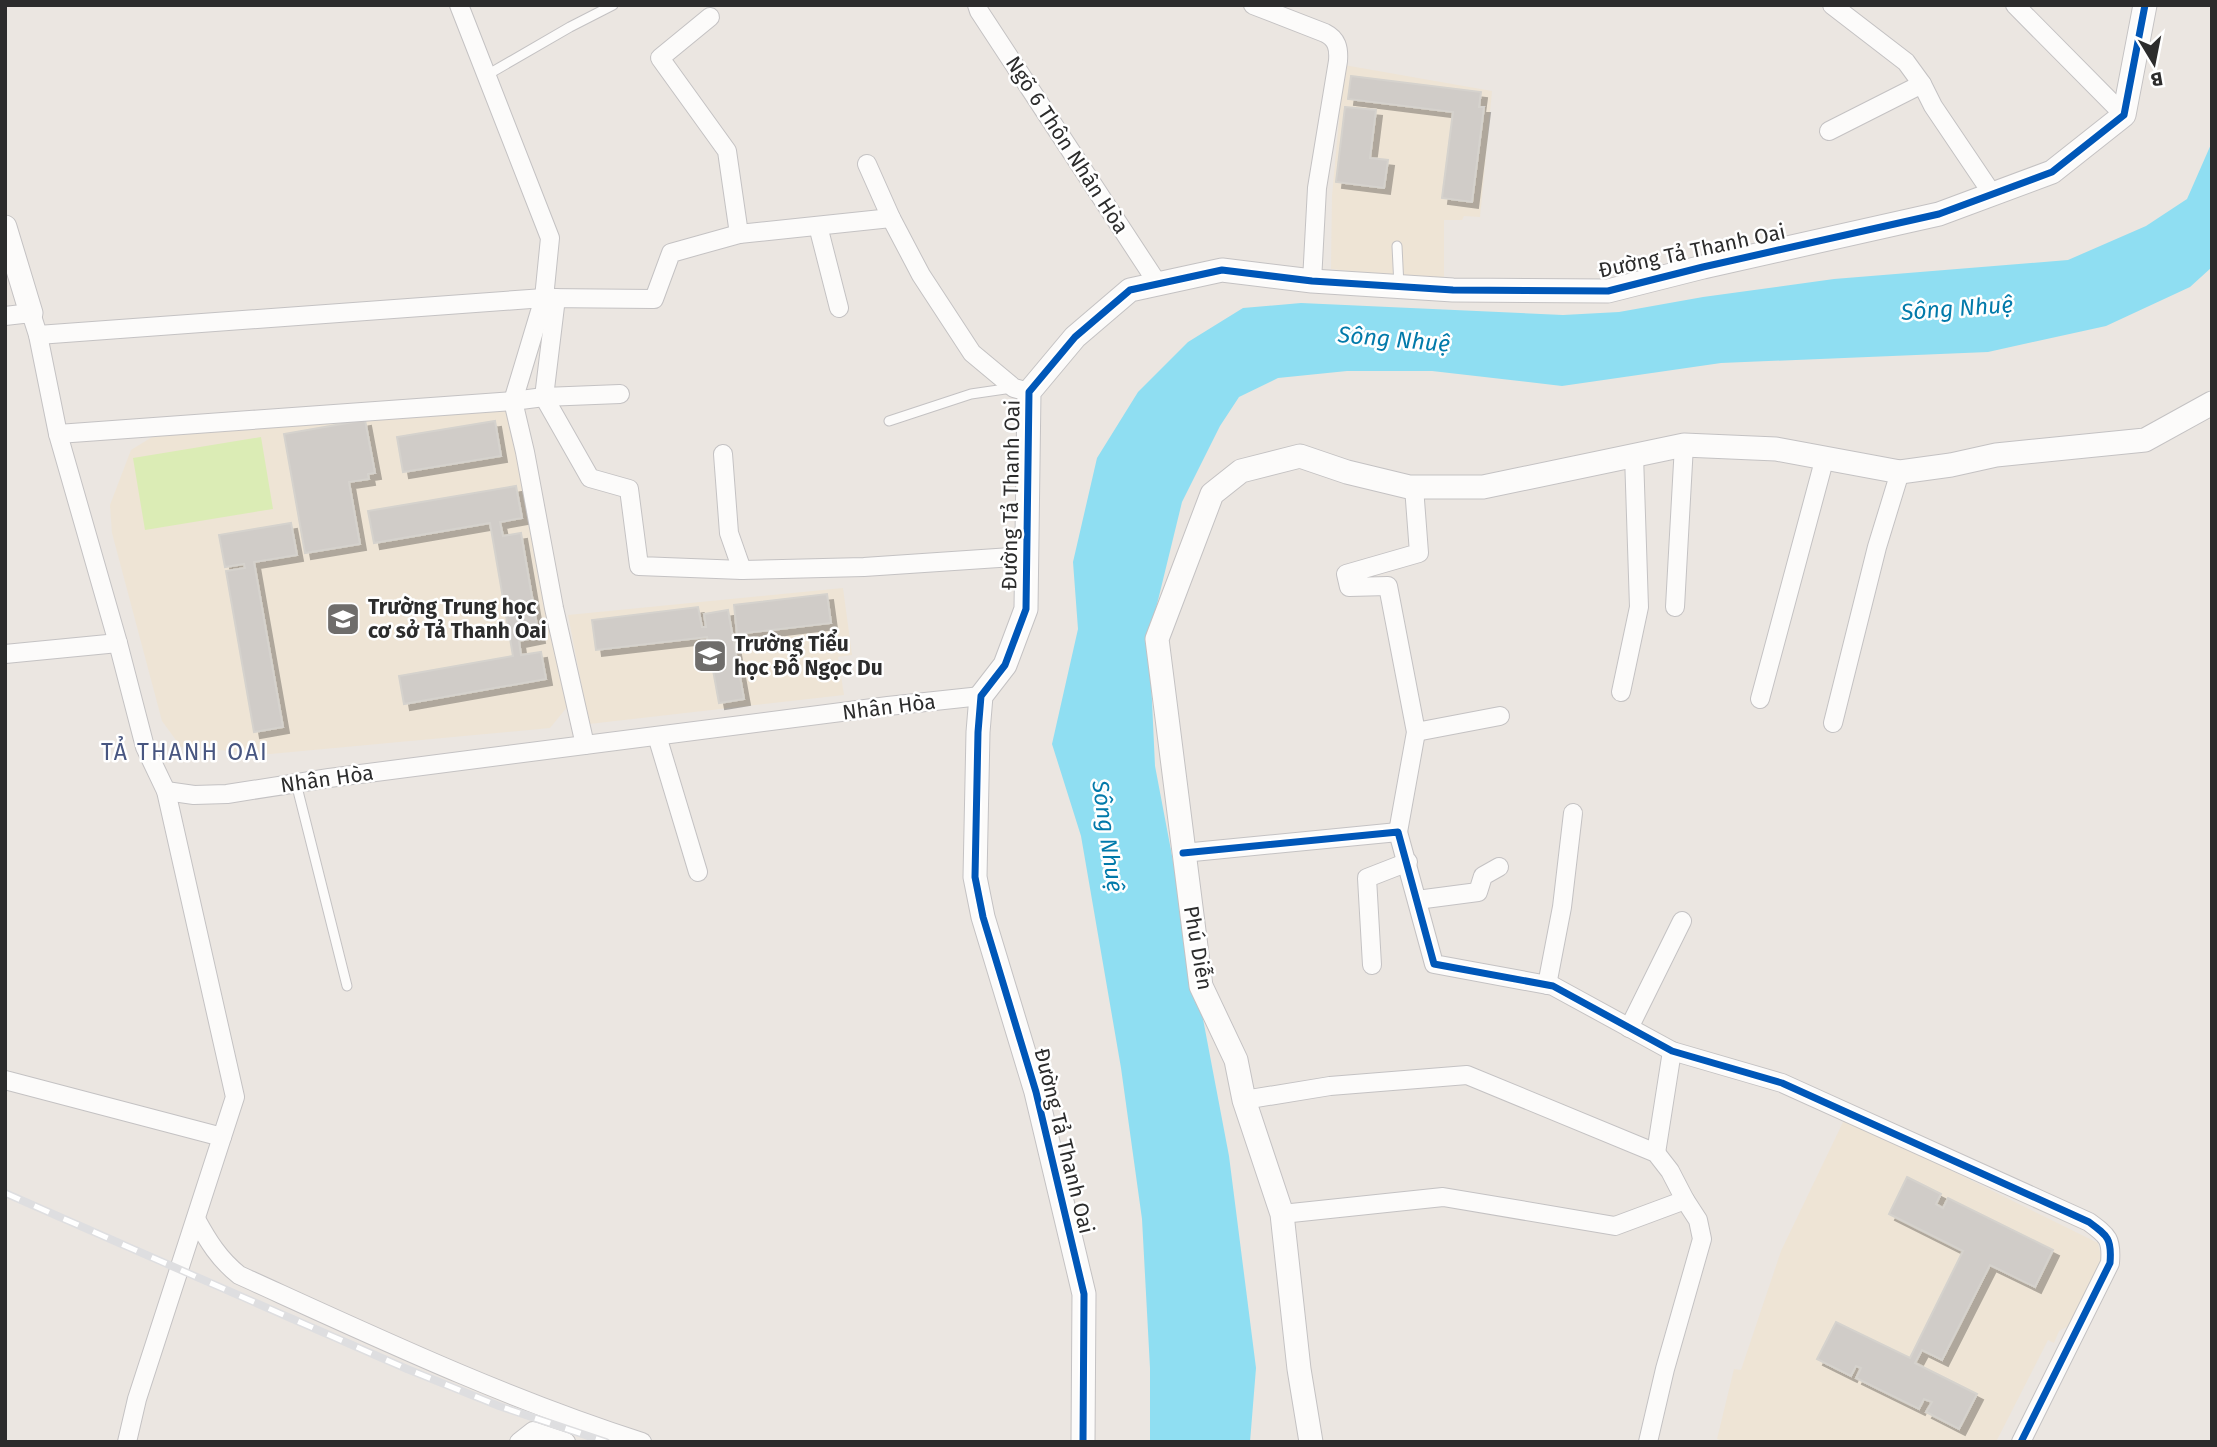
<svg xmlns="http://www.w3.org/2000/svg" width="2217" height="1447" viewBox="0 0 2217 1447" font-family="'Fira Sans',sans-serif">
	<style>
		.education { fill: #eee4d5 }
		.pitch { fill: #dbecb5 }
		.water { fill: #8fdef2 }
		.building { fill: #d0ccc8; stroke: #d5d2cd; stroke-width: 2; filter: url(#shadow) }
		.lines { fill: none; stroke-linecap: round; stroke-linejoin: round }
		.service-casing { stroke: #c4c2c3; stroke-width: 11 }
		.minor-casing { stroke: #c4c2c3; stroke-width: 20 }
		.tertiary-casing { stroke: #c4c2c3; stroke-width: 25 }
		.service { stroke: #fcfbfa; stroke-width: 9 }
		.minor { stroke: #fcfbfa; stroke-width: 18 }
		.tertiary { stroke: #fcfbfa; stroke-width: 23 }
		.rail-casing { stroke: #dedee0; stroke-width: 8 }
		.rail { stroke: #fff; stroke-width: 5; stroke-dasharray: 16; stroke-linecap: butt }
		.cycleway-casing { stroke: #fff; stroke-width: 11 }
		.cycleway { stroke: #0057b8; stroke-width: 7 }
		.labels { text-anchor: middle; stroke-width: 5; stroke-linejoin: round; paint-order: stroke }
		.street-label { font-size: 21px; fill: #2c2c2c; stroke: #fff }
		.poi-label { font-size: 21px; font-weight: bold; fill: #2c2c2c; stroke: #fff; text-anchor: start }
		.water-label { font-size: 23px; font-style: italic; fill: #027aaa; stroke: #fff }
		.neighbourhood-label { font-size: 23px; letter-spacing: 2px; fill: #485681; stroke: #fff }
	</style>
	<defs>
		<filter id="shadow"><feDropShadow dx="6" dy="6" stdDeviation="0" flood-color="#0004"/></filter>
	</defs>
	<rect width="100%" height="100%" fill="#ebe6e1"/>
	<g class="education">
		<polygon points="1344,65 1492,91 1480,217 1464,216 1462,220 1444,220 1444,281 1331,269 1332,196"/>
		<polygon points="502,407 510,413 568,706 550,728 270,754 181,747 162,721 112,533 110,505 131,450 157,434"/>
		<polygon points="843,588 852,655 838,657 844,695 589,724 568,615"/>
		<polygon points="1845,1118 2098,1243 2102,1261 2072,1324 2059,1331 2054,1343 2048,1340 1996,1442 1726,1442 1717,1439 1734,1369 1741,1370 1781,1251"/>
	</g>
	<polygon class="pitch" points="261,437 273,509 145,530 133,458"/>
	<polygon class="water" points="2212,142 2212,267 2190,287 2106,326 1988,352 1721,363 1562,386 1432,371 1347,371 1278,378 1239,397 1220,426 1182,502 1149,637 1155,766 1229,1156 1256,1368 1250,1442 1150,1442 1150,1368 1142,1219 1121,1068 1081,836 1052,744 1078,629 1073,562 1097,458 1138,392 1188,342 1243,308 1301,303 1563,315 1619,312 1703,297 1834,279 2068,260 2146,226 2187,199"/>
	<g class="building">
		<polygon points="1351,76 1481,92 1479,107 1484,107 1472,202 1442,198 1453,112 1348,99"/>
		<polygon points="1345,107 1376,110 1370,158 1388,160 1384,188 1336,182"/>
		<polygon points="365,420 375,473 368,474 369,479 349,482 360,544 305,553 284,434"/>
		<polygon points="495,421 501,456 403,472 397,437"/>
		<polygon points="516,486 522,518 500,522 503,536 521,533 539,637 519,641 521,655 541,652 546,679 404,704 399,676 513,656 490,523 374,543 368,511"/>
		<polygon points="291,523 297,555 254,562 283,727 254,732 226,571 245,568 244,564 225,567 219,535"/>
		<polygon points="827,594 831,623 737,634 734,605"/>
		<polygon points="698,607 702,627 706,627 704,614 728,610 744,699 719,703 707,637 596,650 592,620"/>
		<polygon points="1907,1177 1941,1194 1936,1204 1943,1208 1948,1198 2053,1250 2035,1287 1990,1265 1942,1360 1922,1350 1915,1363 1977,1394 1959,1429 1926,1412 1932,1402 1924,1399 1919,1409 1856,1378 1861,1368 1856,1366 1851,1376 1817,1359 1836,1322 1910,1358 1963,1251 1889,1214"/>
	</g>
	<g class="lines">
		<g class="service-casing">
			<g id="service">
				<polyline points="487,75 570,27 613,5"/>
				<polyline points="1397,246 1399,286"/>
				<polyline points="889,421 971,394 1012,388"/>
				<polyline points="296,783 347,986"/>
			</g>
		</g>
		<g class="minor-casing">
			<g id="minor">
				<polyline points="459,5 550,238 544,298 513,401 525,452 554,608 585,745"/>
				<polyline points="977,5 979,11 1158,284"/>
				<path d="M1253,5L1325,33C1337,39 1339,48 1338,61L1317,188L1312,281"/>
				<polyline points="1832,5 1906,62 1922,84 1933,106 1993,195"/>
				<polyline points="2015,5 2124,115"/>
				<polyline points="710,17 660,58 727,151 739,234"/>
				<polyline points="1829,131 1922,84"/>
				<polyline points="867,164 891,218 921,275 972,353 1014,388 1029,392"/>
				<polyline points="818,226 839,308"/>
				<polyline points="556,298 544,397 590,478 629,489 639,566 742,570 864,567 1027,556"/>
				<polyline points="5,316 31,313 38,335 58,434 118,643 145,747 166,791 235,1097 137,1399 127,1442"/>
				<polyline points="38,335 544,298 654,299 671,253 739,234 891,218"/>
				<polyline points="58,434 513,401 544,397 620,394"/>
				<polyline points="723,454 729,533 742,570"/>
				<polyline points="1675,607 1684,445"/>
				<polyline points="5,654 118,643"/>
				<polyline points="1621,692 1639,607 1634,455"/>
				<polyline points="1760,699 1825,457"/>
				<polyline points="1833,723 1877,547 1900,472"/>
				<polyline points="1416,732 1500,716"/>
				<polyline points="657,736 698,872"/>
				<polyline points="166,791 194,795 227,794 329,778 888,706 981,696"/>
				<polyline points="1398,832 1416,732 1388,586 1349,587 1346,574 1419,553 1414,487"/>
				<path d="M1183,853L1398,832L1434,964L1553,986L1672,1051L1782,1083L2089,1222C2108,1236 2112,1239 2110,1263L2021,1442"/>
				<polyline points="1417,900 1478,892 1483,876 1499,867"/>
				<polyline points="1372,965 1367,878 1408,862"/>
				<polyline points="1547,985 1562,907 1573,813"/>
				<polyline points="1629,1028 1682,921"/>
				<polyline points="5,1080 222,1137"/>
				<polyline points="1244,1100 1330,1086 1467,1075 1656,1153 1670,1171 1685,1200 1615,1226 1443,1197 1282,1214"/>
				<polyline points="1656,1153 1672,1051"/>
				<path d="M196,1219C208,1241 219,1259 239,1275C371,1335 504,1398 642,1442"/>
				<polyline points="519,1442 533,1431 566,1442"/>
				<polyline points="1648,1442 1665,1369 1702,1239 1698,1220 1685,1200"/>
			</g>
		</g>
		<g class="tertiary-casing">
			<g id="tertiary">
				<polyline points="5,227 31,313"/>
				<polyline points="1083,1442 1084,1294 1036,1092 983,917 975,877 978,732 981,696 1005,665 1026,609 1029,392 1075,337 1130,290 1222,270 1312,281 1453,290 1608,291 1703,267 1939,214 2052,172 2124,115 2145,5"/>
				<polyline points="1311,1442 1299,1369 1282,1214 1244,1100 1236,1060 1201,986 1157,639 1212,494 1241,471 1300,456 1347,472 1409,487 1483,487 1684,445 1776,449 1900,472 1951,465 1996,455 2145,440 2212,403"/>
			</g>
		</g>
		<use href="#service" class="service"/>
		<use href="#minor" class="minor"/>
		<use href="#tertiary" class="tertiary"/>
		<g class="rail-casing">
			<polyline id="rail" points="5,1193 407,1369 499,1406 606,1442"/>
		</g>
		<use href="#rail" class="rail"/>
		<g class="cycleway-casing">
			<g id="cycleway">
				<path d="M1183,853L1398,832L1434,964L1553,986L1672,1051L1782,1083L2089,1222C2108,1236 2112,1239 2110,1263L2021,1442"/>
				<polyline points="1083,1442 1084,1294 1036,1092 983,917 975,877 978,732 981,696 1005,665 1026,609 1029,392 1075,337 1130,290 1222,270 1312,281 1453,290 1608,291 1703,267 1939,214 2052,172 2124,115 2145,5"/>
			</g>
		</g>
		<use href="#cycleway" class="cycleway"/>
	</g>
	<defs>
		<g id="school-square" transform="scale(1.75)"><rect x="-9" y="-9" width="18" height="18" rx="4" fill="#6f6d6b" stroke="#fff"/><path d="M0-5L7-2L0 1L-7-2ZM-4 1L0 2.5L4 1V4Q0 6-4 4Z" fill="#fff"/></g>
	</defs>
	<g fill-rule="evenodd">
		<use href="#school-square" x="343" y="619"/>
		<use href="#school-square" x="710" y="656"/>
	</g>
	<g class="labels">
		<g class="street-label">
			<text transform="translate(1067 145) rotate(57)" y="7">Ngõ 6 Thôn Nhân Hòa</text>
			<text transform="translate(1692 251) rotate(-12)" y="7">Đường Tả Thanh Oai</text>
			<text transform="translate(1011 495) rotate(-89)" y="7">Đường Tả Thanh Oai</text>
			<text transform="translate(889 707) rotate(-7)" y="7">Nhân Hòa</text>
			<text transform="translate(327 779) rotate(-8)" y="7">Nhân Hòa</text>
			<text transform="translate(1198 948) rotate(80)" y="7">Phú Diễn</text>
			<text transform="translate(1064 1141) rotate(76)" y="7">Đường Tả Thanh Oai</text>
		</g>
		<g class="poi-label">
			<text x="368" y="614">Trường Trung học<tspan x="368" dy="24">cơ sở Tả Thanh Oai</tspan></text>
			<text x="734" y="651">Trường Tiểu<tspan x="734" dy="24">học Đỗ Ngọc Du</tspan></text>
		</g>
		<g class="water-label">
			<text transform="translate(1957 308) rotate(-4)" y="8">Sông Nhuệ</text>
			<text transform="translate(1394 339) rotate(5)" y="8">Sông Nhuệ</text>
			<text transform="translate(1108 836) rotate(82)" y="8">Sông Nhuệ</text>
		</g>
		<g class="neighbourhood-label">
			<text x="185" y="760">TẢ THANH OAI</text>
		</g>
	</g>
	<rect width="2217" height="1447" fill="none" stroke="#2c2c2c" stroke-width="14"/>
	<g transform="translate(2154 63) rotate(170)" stroke="#ffffff" stroke-width="5" paint-order="stroke">
	<path d="M0-5L12 26L0 18L-12 26Z" fill="#2c2c2c"/>
	<text y="-10" font-size="19" font-weight="bold" text-anchor="middle" fill="#2c2c2c">B</text>
	</g>
</svg>
